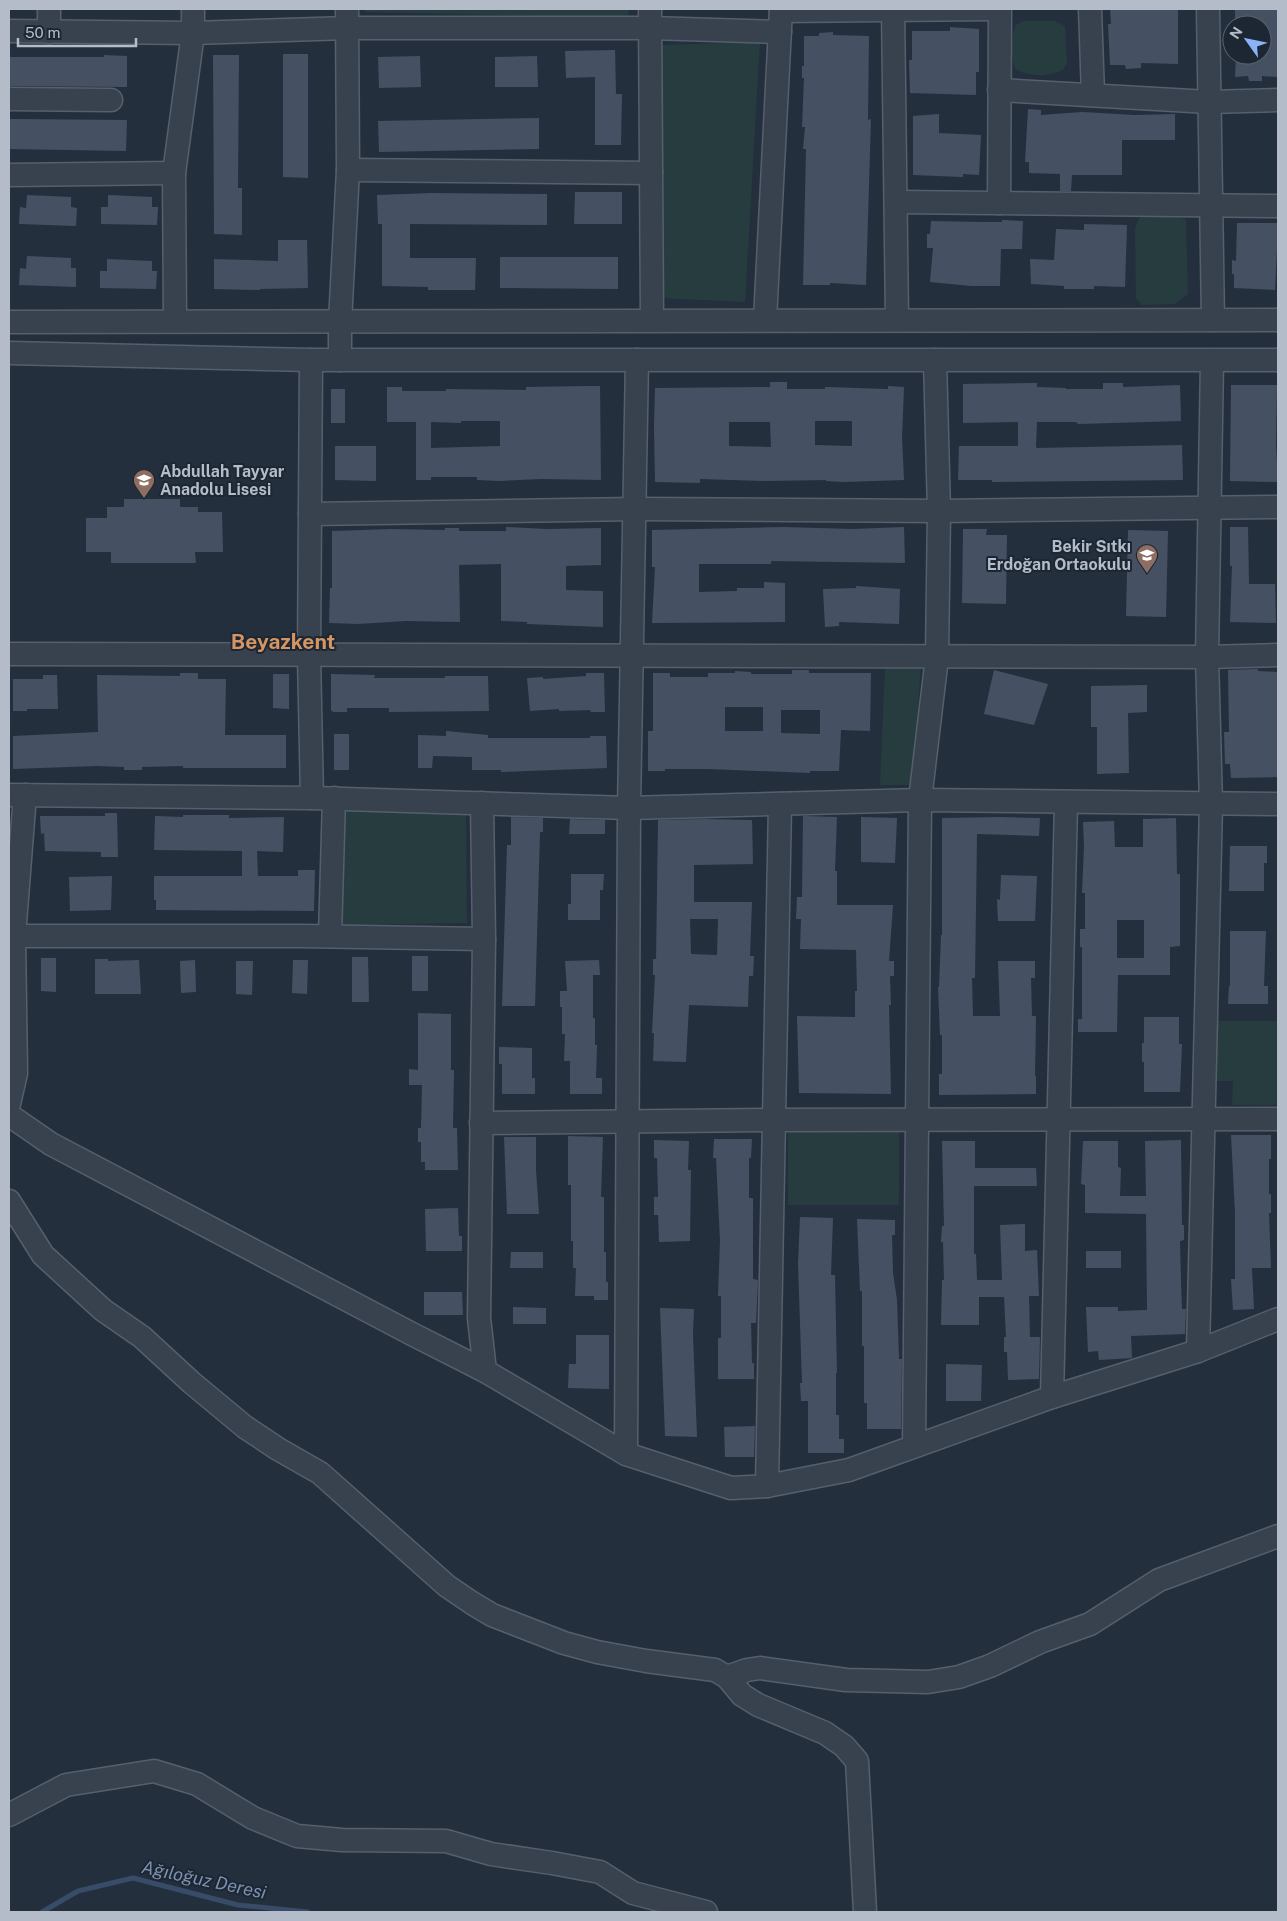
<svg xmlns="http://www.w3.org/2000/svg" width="1287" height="1921" viewBox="0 0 1287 1921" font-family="'Public Sans',sans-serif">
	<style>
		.green { fill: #263c3f }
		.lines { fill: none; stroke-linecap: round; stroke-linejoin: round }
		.stream { stroke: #394c67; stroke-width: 5 }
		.building { fill: #455162; fill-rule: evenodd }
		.minor-casing { stroke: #565f6c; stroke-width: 25 }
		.minor { stroke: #38414e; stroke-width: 22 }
		.labels { text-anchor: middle; stroke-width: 4; stroke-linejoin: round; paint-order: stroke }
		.poi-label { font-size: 16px; font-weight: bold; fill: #b4bcc9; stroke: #1d2633; text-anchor: start }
		.water-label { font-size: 18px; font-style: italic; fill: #7c92b1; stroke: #1d2633 }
		.district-label { font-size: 21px; font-weight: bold; fill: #d59563; stroke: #1d2633 }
	</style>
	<rect width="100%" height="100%" fill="#242f3e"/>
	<g class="green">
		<polygon points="365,9 629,9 628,18 365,12"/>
		<path d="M1024,21H1055L1065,26L1067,63L1063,70C1049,77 1029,77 1015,69C1011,56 1011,37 1016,25Z"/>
		<polygon points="760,42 745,302 660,298 662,45"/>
		<polygon points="1177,215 1186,220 1188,294 1175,304 1142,305 1136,298 1135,228 1140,216"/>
		<polygon points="921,665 913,783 910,785 880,785 885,666"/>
		<polygon points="466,808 467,923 342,925 341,809"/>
		<polygon points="1214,1021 1278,1021 1278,1105 1232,1105 1233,1081 1211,1081"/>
		<rect x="788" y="1131" width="111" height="74"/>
	</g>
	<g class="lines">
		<polyline class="stream" points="42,1912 78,1891 133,1878 238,1905 308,1912"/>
	</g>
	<g class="building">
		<polygon points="1110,9 1178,9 1178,64 1141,63 1141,68 1126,69 1125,65 1110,65 1108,24 1111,24"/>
		<polygon points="1235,9 1278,9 1278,77 1262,76 1262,81 1249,81 1248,76 1235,77 1236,55 1262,55 1262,24 1235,24"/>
		<polygon points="950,27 979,29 979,72 976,72 976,95 910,93 909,60 912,60 912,31 950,31"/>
		<polygon points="833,32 833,35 869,36 868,120 871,119 866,285 830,283 830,285 803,285 806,149 803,149 805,127 802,127 804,78 802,78 802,66 804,66 804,36 819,36 819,33"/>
		<polygon points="615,50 616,94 622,94 621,145 595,145 595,77 566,78 565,51"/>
		<polygon points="283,54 308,54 308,178 283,177"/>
		<polygon points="104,55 127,56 127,87 9,86 9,57 104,57"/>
		<polygon points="213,55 239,55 238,188 242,188 242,235 214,234"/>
		<polygon points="420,56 421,87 379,88 378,57"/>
		<polygon points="537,56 538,87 495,87 495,57"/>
		<polygon points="1028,109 1041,110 1041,115 1082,112 1135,115 1175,114 1175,140 1122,140 1122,175 1072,175 1071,191 1060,191 1060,174 1029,173 1029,162 1025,162"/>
		<polygon points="939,114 939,133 981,135 979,175 963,174 963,177 913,175 913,116"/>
		<polygon points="539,118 539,149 379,152 378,121"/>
		<polygon points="9,119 127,120 126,151 9,149"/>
		<polygon points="575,192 622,192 622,224 574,224"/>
		<polygon points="431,193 547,194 547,225 410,224 410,258 476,258 475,290 428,290 428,287 382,286 382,224 378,224 377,195"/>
		<polygon points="27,195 71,197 71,207 77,208 76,226 19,224 20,207 26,208"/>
		<polygon points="108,195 152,197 152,207 158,207 157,225 101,224 101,207 108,207"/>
		<polygon points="1002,220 1023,221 1022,249 1001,249 1000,286 971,286 930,282 933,248 927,248 927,234 930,234 931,221 981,222 1002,222"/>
		<polygon points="1237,223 1278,223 1278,249 1277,249 1275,290 1234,288 1234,274 1232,274 1232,260 1236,261"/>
		<polygon points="1084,224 1127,225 1125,287 1094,286 1094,289 1064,289 1064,286 1031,284 1030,259 1054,260 1056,229 1084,230"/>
		<polygon points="278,240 307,240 308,288 260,289 260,290 214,289 214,259 278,261"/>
		<polygon points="27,256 71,258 71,268 76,268 76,287 19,285 20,268 26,269"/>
		<polygon points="500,257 618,257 618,289 500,288"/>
		<polygon points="107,259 152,261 152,271 157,271 156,289 100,288 100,271 107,271"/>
		<path d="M770,382H787V389H825V387L888,389V386L904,387L902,438L904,480L843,482L826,481V480L765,481L700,479V483L655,482L654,427L655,388L770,387ZM815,421H852V446L815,445ZM729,422H770L771,447L729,446Z"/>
		<polygon points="1037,383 1037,387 1066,388 1066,389 1103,389 1103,383 1123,383 1123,387 1180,385 1181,421 1078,424 1076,422 1037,422 1036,447 1037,448 1182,445 1183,480 992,482 992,480 958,480 959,446 1018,446 1018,422 963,423 963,384"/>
		<polygon points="1231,385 1277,385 1276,444 1278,482 1230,481"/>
		<path d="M586,386H600L601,480L541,479L499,481L477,480V477H431V480H416V422H387V387H402V391H446V389L526,390V387ZM461,421H500V446L431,448V422L461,423Z"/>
		<rect x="331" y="389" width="14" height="34"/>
		<polygon points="335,446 376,446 376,481 335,480"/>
		<polygon points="124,499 180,499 180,507 198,507 198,512 222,512 223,552 195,552 196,563 111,563 111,552 86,552 86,518 107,518 107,507 124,507"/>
		<polygon points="506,527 546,529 601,528 601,565 566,566 566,590 603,591 603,627 527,624 527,622 501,621 501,564 459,565 460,622 406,621 358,624 329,623 330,588 332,588 332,531 391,529 445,530 445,528 459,528 459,531 506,531"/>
		<polygon points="783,527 852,529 904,527 905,563 771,561 771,564 699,564 699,592 737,591 737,588 764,588 764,582 785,583 785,622 652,623 655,567 652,567 652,530"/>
		<polygon points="1230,527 1248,527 1249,584 1275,584 1276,623 1230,622 1232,566 1230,566"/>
		<polygon points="963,529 987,529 986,535 1007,535 1006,604 962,603"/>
		<polygon points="1128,530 1168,531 1166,617 1126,616"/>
		<polygon points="856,586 900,589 899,624 839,622 839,626 825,627 823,589 856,588"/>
		<polygon points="1258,669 1258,671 1278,672 1278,777 1231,778 1230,764 1225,764 1224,732 1229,732 1228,670"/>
		<path d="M792,670H809V673H871L870,731L841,730L839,771H810V773L708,769H665V771H648V731H653V673H670V677H708V673H735V671L751,672V674H792ZM725,707H763V731H725ZM781,710H820V734L781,733Z"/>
		<polygon points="994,670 1048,684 1034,725 984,714"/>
		<polygon points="180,673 198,673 198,679 226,679 225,735 286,735 286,768 183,768 183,766 142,767 142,770 124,770 124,767 97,766 13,769 13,736 98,732 97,675 180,676"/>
		<polygon points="586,673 604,673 605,712 591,712 590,710 559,711 559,709 530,711 527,678 543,677 543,679 586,676"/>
		<polygon points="273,674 289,674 289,709 273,708"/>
		<polygon points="331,674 375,675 374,678 445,678 445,676 488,676 489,711 389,712 389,708 347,708 347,712 333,712 331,710"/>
		<polygon points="43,675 57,675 58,709 27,709 27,711 13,711 13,679 43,679"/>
		<polygon points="1147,685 1147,712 1128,713 1129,773 1097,774 1097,727 1091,727 1091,686"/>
		<polygon points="446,731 488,735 488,738 590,738 590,736 606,736 607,768 501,772 501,770 472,770 472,757 433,756 432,768 418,768 418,735 446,736"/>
		<rect x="334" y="734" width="15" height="36"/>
		<polygon points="105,813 117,813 118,857 101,857 101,852 45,851 44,833 41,834 40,816 105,816"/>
		<polygon points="183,815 229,815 229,818 284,817 283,852 257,851 258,876 298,876 298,870 315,870 314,911 156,910 156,900 154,900 154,876 242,876 242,851 154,850 155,816 183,817"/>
		<polygon points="803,816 837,817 835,871 837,871 837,905 893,905 889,961 894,961 894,976 890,976 891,1005 889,1005 891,1094 799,1093 797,1016 855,1017 855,991 857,991 856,950 800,949 801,919 796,919 797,897 802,897"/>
		<polygon points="511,817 543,818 543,832 540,832 535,1006 502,1006 507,845 511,845"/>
		<polygon points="861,817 897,818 895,863 861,862"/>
		<polygon points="1001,817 1040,818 1039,836 977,834 975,978 972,978 973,1016 1000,1016 998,961 1035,961 1035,978 1031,978 1032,1016 1036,1016 1035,1076 1036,1076 1036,1094 939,1095 939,1074 942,1074 942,1035 940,1035 938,987 939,987 941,935 942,935 942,818"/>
		<path d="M1176,818L1177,874H1180V946L1170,947V975H1118L1117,1032H1078V1019H1082V947H1080V929H1085V893H1082L1084,847L1083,822L1114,821L1115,847H1143V819ZM1117,920H1144V958H1117Z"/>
		<polygon points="570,819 605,820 605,834 569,834"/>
		<path d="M706,819L752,820L753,864L694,865V902H752L750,956H754L753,976H749L748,1007L689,1005L686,1062L653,1061L654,1033H652L655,975H653V959H656L658,820ZM690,919H718L717,955L691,954Z"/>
		<polygon points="1230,846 1267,846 1267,863 1264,863 1264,891 1229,891"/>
		<polygon points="571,874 604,874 603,890 600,890 600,920 568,920 568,904 571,904"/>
		<polygon points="1001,875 1037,876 1035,921 998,921 997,899 1000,900"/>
		<polygon points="112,876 111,910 70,911 69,877"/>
		<polygon points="1230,931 1266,931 1264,986 1268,986 1268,1004 1228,1004 1229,986 1230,986"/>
		<rect x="412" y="956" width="16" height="35"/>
		<polygon points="352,957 368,957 369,1002 352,1002"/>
		<polygon points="41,958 56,958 56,992 41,991"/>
		<polygon points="95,959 108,959 108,961 139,960 141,994 95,994"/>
		<polygon points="195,960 196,992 181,993 180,961"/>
		<polygon points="293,960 308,960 307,994 292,993"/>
		<polygon points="599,960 600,975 593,975 593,1018 595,1018 595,1045 597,1045 596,1078 602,1078 602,1094 570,1094 570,1061 564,1061 565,1034 562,1034 562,1007 560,1007 560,991 567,991 565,961"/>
		<polygon points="236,961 253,961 252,995 236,994"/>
		<polygon points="418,1013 451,1014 451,1070 454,1070 453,1128 457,1128 458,1170 425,1170 425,1162 421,1162 421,1142 418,1142 418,1128 421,1128 422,1085 409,1085 409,1069 418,1070"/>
		<polygon points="1144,1017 1179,1017 1179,1044 1182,1044 1180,1092 1144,1092 1144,1062 1142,1062 1142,1043 1144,1043"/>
		<polygon points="499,1047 532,1048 532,1078 535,1078 535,1094 502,1094 502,1064 499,1064"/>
		<polygon points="1231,1135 1271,1135 1271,1159 1269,1159 1269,1194 1271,1194 1271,1213 1269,1213 1271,1268 1252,1268 1254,1309 1233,1310 1231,1279 1235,1279 1235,1213"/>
		<polygon points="568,1136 603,1137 601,1197 604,1197 604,1252 606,1252 606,1282 608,1282 608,1300 594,1300 594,1296 575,1296 576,1268 573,1268 573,1241 571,1241 571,1185 568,1185"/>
		<polygon points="504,1137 536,1137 536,1170 539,1214 507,1214"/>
		<polygon points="714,1139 752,1139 751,1158 749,1158 749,1198 753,1198 753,1279 758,1280 756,1323 751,1323 752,1363 754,1363 754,1379 718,1379 718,1338 721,1338 721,1296 718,1296 720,1241 716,1158 713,1158"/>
		<polygon points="654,1140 689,1141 688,1170 691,1170 690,1241 659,1242 658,1215 654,1215 654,1197 658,1197 657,1158 654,1158"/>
		<polygon points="1181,1140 1182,1225 1184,1225 1184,1240 1180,1241 1181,1280 1182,1309 1186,1309 1185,1334 1131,1336 1132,1358 1099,1360 1098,1351 1088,1352 1086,1307 1118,1307 1118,1311 1147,1310 1146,1214 1085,1213 1085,1185 1081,1184 1083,1141 1118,1141 1118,1167 1121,1168 1120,1196 1146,1196 1145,1141"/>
		<polygon points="942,1141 975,1141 975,1168 1036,1168 1037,1186 974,1186 974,1254 976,1254 977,1280 1002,1280 1000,1225 1025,1224 1025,1251 1037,1250 1039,1296 1029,1296 1030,1337 1040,1337 1039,1379 1008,1380 1007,1352 1004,1352 1004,1337 1006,1337 1004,1297 979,1297 979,1325 941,1325 942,1280 944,1280 943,1242 941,1242 942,1226 944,1226"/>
		<polygon points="458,1208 459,1236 462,1236 462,1251 426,1251 425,1209"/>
		<polygon points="800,1217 833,1218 831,1275 835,1275 837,1373 836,1373 836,1415 839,1415 839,1439 844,1439 844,1453 808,1453 808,1401 801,1401 800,1383 802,1383 798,1263"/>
		<polygon points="857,1219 895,1220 895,1235 892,1235 893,1273 897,1300 899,1359 902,1359 901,1429 867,1429 867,1403 864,1403 864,1346 862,1346 862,1291 860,1291"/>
		<rect x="1086" y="1251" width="35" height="17"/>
		<polygon points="511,1252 543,1252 543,1268 510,1268"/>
		<polygon points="424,1292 462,1292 463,1315 424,1315"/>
		<polygon points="513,1307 546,1308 546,1324 513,1324"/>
		<polygon points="660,1308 694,1309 693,1335 697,1437 665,1436"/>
		<polygon points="576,1335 609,1335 609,1389 568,1388 569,1364 576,1364"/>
		<polygon points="946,1364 982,1365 981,1401 946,1401"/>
		<polygon points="755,1426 754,1457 725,1457 724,1427"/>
	</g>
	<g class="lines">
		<g class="minor-casing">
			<g id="minor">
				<polyline points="650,9 652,320"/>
				<polyline points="893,9 897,320"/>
				<polyline points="1090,9 1093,95"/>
				<polyline points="1208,9 1213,320"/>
				<polyline points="781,11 992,9"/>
				<polyline points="9,31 193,33 348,28 650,28 780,32"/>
				<polyline points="49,32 49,9"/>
				<polyline points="999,90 1209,102 1278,100"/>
				<polyline points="9,99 111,100"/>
				<polyline points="348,170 651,173"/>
				<polyline points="9,175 174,173"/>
				<polyline points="896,202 1278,206"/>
				<polyline points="999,203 1000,9"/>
				<polyline points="765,320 781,9"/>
				<polyline points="175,321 174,173 193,33 193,9"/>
				<polyline points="9,322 1278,320"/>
				<polyline points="9,353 311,360 1278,360"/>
				<polyline points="311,360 309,656 312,798"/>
				<polyline points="340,360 340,322 348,170 347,9"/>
				<polyline points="310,514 635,509 939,511 1278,507"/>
				<polyline points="9,654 1207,657 1278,655"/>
				<polyline points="9,795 312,798 629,808 920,800 1278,804"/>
				<polyline points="482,803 484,939 479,1318 485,1371 626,1454 731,1488 767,1486 849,1470 1052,1397 1198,1351 1278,1319"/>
				<polyline points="9,936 301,936 484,939"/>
				<polyline points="330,936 334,798"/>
				<polyline points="9,1104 16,1073 14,936 25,795"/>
				<polyline points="9,1115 51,1144 412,1334 485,1371"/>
				<polyline points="481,1123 774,1120 1278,1119"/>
				<polyline points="9,1201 43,1255 103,1310 142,1337 192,1383 245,1427 278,1449 320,1473 447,1586 472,1603 492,1615 564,1643 597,1652 646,1661 715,1670 727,1677 742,1695 758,1705 825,1733 844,1746 857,1761 865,1912"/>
				<polyline points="1198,1351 1211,804 1207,657 1212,361"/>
				<polyline points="1052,1397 1066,803"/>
				<polyline points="914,1446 920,800 937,657 939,511 935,360"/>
				<polyline points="626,1454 629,808 637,360"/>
				<polyline points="767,1486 780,804"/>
				<polyline points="727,1677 747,1670 760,1668 846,1680 928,1682 959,1677 990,1666 1040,1642 1090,1624 1159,1580 1278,1536"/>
				<polyline points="9,1815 66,1785 154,1771 197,1784 253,1818 297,1836 342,1840 446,1841 491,1854 552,1863 600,1872 633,1893 706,1912"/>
			</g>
		</g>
		<use href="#minor" class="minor"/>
	</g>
	<defs>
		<g id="school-pin" transform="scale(1.125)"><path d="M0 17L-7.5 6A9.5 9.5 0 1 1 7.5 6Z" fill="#8d6e63" stroke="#1d2633"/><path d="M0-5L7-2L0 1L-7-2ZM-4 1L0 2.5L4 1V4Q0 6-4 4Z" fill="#fff"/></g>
	</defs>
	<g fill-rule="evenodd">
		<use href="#school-pin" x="144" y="480"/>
		<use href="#school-pin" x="1147" y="555"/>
	</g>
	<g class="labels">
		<g class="poi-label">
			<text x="160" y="477">Abdullah Tayyar<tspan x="160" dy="18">Anadolu Lisesi</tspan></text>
			<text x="1131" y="552" text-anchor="end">Bekir Sıtkı<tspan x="1131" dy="18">Erdoğan Ortaokulu</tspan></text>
		</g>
		<g class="water-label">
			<text transform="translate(204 1880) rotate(12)" y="6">Ağıloğuz Deresi</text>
		</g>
		<g class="district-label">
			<text x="283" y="649">Beyazkent</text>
		</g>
	</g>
	<rect width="1287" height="1921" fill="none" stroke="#b4bcc9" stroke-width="20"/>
	<g transform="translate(1247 40) rotate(303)"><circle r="24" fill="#1d2633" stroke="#59626f"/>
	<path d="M0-4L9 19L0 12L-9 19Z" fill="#8ab4f8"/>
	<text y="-8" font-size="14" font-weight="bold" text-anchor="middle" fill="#b4bcc9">N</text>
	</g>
	<path d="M18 38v8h118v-8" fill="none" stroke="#b4bcc9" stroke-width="2.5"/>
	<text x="25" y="38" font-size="15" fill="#b4bcc9" stroke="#1d2633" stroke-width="4" paint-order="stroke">50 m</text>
</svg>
